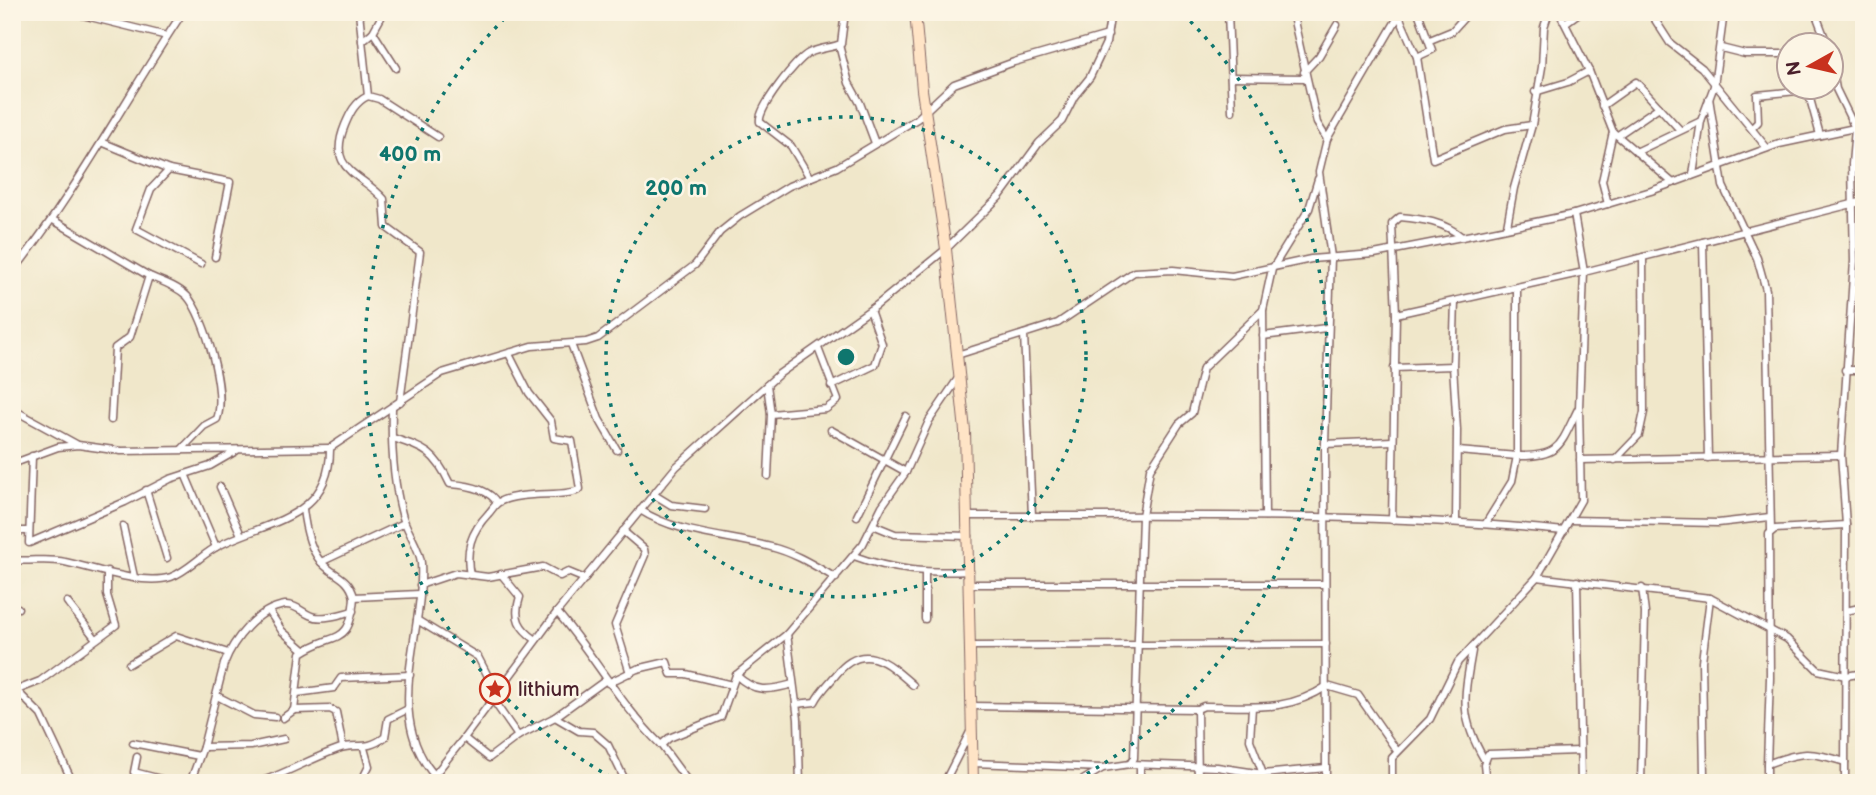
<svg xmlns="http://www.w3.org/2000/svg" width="1876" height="795" viewBox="0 0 1876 795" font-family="'Balsamiq Sans',sans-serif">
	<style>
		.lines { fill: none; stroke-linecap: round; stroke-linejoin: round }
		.street-casing { stroke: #846563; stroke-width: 9 }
		.secondary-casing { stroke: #846563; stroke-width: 12 }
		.street { stroke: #fff; stroke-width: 6 }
		.secondary { stroke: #ffe4c6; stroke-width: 10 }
		.ring { fill: none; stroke: #0f766e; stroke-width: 3.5; stroke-dasharray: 3.5 7 }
		.labels { text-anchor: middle; stroke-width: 5; stroke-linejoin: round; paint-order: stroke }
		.poi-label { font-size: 21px; fill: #4a1f2b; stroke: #fcf5e5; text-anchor: start }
		.centre { fill: #0f766e; stroke: #fcf5e5; stroke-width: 3.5 }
		.ring-label { font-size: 21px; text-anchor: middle; font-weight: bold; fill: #0f766e; stroke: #fcf5e5; stroke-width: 5; stroke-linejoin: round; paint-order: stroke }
	</style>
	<rect width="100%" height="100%" fill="#fcf5e5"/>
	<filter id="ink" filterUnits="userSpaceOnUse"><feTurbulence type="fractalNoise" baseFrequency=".0143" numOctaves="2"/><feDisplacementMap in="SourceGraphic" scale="14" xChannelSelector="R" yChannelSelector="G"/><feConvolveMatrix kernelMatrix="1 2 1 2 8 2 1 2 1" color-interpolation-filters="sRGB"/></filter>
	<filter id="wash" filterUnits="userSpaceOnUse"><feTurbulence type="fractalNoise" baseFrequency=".00686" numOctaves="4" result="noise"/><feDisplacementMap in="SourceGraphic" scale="28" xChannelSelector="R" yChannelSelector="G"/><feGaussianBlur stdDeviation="1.57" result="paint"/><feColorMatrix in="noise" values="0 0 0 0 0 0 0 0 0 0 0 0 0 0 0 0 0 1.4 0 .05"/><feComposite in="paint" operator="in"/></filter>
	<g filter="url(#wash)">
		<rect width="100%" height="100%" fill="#f0e7ca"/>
	</g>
	<g filter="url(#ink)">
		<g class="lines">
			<g class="street-casing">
				<g id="street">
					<polyline points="70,12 167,36"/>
					<polyline points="359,12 368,96 379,99 438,137"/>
					<polyline points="819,12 844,16"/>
					<polyline points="1228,12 1232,111"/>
					<polyline points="1292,12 1317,123 1327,139"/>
					<polyline points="1559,12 1589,71 1613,132 1673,183"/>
					<polyline points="1650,12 1670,43 1702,68 1767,148"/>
					<polyline points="1815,12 1828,46"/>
					<polyline points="1399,16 1417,57 1433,159 1505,129 1532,125"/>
					<polyline points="1565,23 1580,12"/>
					<polyline points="373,32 396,68"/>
					<polyline points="1430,40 1452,31 1469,12"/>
					<polyline points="362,41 373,32 384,12"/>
					<polyline points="839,45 849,83 860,103 875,143"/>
					<polyline points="1721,48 1745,54 1788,54"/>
					<polyline points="1830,56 1836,89 1855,128 1852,164 1854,261 1841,455 1846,525 1845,783"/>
					<polyline points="1417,57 1432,50 1418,12"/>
					<polyline points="1864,66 1864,69"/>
					<polyline points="1304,72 1319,56 1337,25"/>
					<polyline points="1231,77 1306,78"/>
					<polyline points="1807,88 1820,135"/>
					<polyline points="1535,92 1568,82 1589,71"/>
					<path d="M368,96C355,102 350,113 345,125C326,171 361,173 384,199L386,227L420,252L400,402"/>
					<polyline points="1709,98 1723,186 1757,258 1766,290 1771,531"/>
					<polyline points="1602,106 1636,82 1680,130"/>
					<polyline points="1752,128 1758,122 1757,95 1807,90"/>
					<polyline points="1618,135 1659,107"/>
					<polyline points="104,143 169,170 230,182 215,257"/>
					<polyline points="1636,152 1701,121"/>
					<polyline points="169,170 151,189 136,229 201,264"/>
					<polyline points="1693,175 1701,121 1714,86 1724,12"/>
					<path d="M810,178L791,146L760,122C757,109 796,60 809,53C819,48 831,48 841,44L845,12"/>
					<polyline points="1608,204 1602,181 1613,132"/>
					<polyline points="53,220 149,276 130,337 115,348 111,420"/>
					<polyline points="1507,226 1514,188 1532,125 1542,67 1544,27 1549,12"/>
					<polyline points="1703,242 1708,458"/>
					<path d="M12,273C77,191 125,99 183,12"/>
					<path d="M149,276C161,281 177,286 187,296C205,316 227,393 217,419L204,426L182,449"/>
					<polyline points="1263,310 1265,516"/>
					<polyline points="1396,314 1584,272 1864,201"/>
					<polyline points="1263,336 1326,328"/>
					<polyline points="571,344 599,419 617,450"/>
					<polyline points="957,355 1058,323 1134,272 1173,270 1232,276 1311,259 1374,254 1477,234 1574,214 1651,191 1779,144 1864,126"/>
					<polyline points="1453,366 1455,301"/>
					<polyline points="1394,368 1453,366 1457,430 1456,520"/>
					<polyline points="1845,370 1864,370"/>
					<polyline points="767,385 771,414 768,476"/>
					<polyline points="831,386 875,365 882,344 870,310"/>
					<path d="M392,408C391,443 393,480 402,514C406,531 420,547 421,563C425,634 382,713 434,775"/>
					<polyline points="12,409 76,444"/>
					<polyline points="771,414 826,409 838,400 818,348"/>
					<polyline points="831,430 906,472"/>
					<path d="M393,438C426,449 435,452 450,484C466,485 489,488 497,503"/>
					<polyline points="1325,444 1392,441"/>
					<polyline points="1458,451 1517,456 1517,288"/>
					<polyline points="32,456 29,543 125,502 170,479 210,466 236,451"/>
					<polyline points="1580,460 1841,455"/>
					<polyline points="1615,460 1639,435 1644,412 1643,257"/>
					<polyline points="12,464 58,447 78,445 121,451 330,448"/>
					<polyline points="185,474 216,547"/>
					<polyline points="220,487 241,535"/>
					<polyline points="146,490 167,558"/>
					<polyline points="653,494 671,505 705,509"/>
					<path d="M303,509C305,526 309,548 321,562C333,576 349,576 354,597L419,594"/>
					<path d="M640,510C679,535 727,535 771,547C795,553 815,566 836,578"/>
					<polyline points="857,516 906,416"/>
					<polyline points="968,516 1032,516 1024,334"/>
					<path d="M1032,516C1209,516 1387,513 1564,531"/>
					<path d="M1392,520L1396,314L1392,224L1400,217C1423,219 1444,222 1462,237"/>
					<polyline points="1570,520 1718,523 1770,517"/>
					<path d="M1486,523L1512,481L1517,456C1561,457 1560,445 1578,409"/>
					<polyline points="873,525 895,534 969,536"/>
					<polyline points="123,526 134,577"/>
					<polyline points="12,531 28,531"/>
					<polyline points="623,531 644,549 645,555 615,625 630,673"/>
					<path d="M854,556C894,571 928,573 970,571"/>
					<path d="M12,560C29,562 49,558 65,562C94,568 142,586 171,577C188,571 203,553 220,545C268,521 331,518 330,448L442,373L532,346L586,342L598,338L695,265L720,232L740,216L789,186L837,167L917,119L954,84L1014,62L1108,35"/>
					<polyline points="321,562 404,523"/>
					<path d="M501,574L520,597C513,618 519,628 536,640"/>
					<path d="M470,575C465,550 471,532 488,514C492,510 494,505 499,502C521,490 570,498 580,489L572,441L554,438L551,421L529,393L509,354"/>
					<polyline points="1537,577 1710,598 1787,639 1818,670 1846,676 1864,673"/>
					<polyline points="1577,581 1581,783"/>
					<polyline points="971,584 1324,584"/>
					<polyline points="420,585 456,573 488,577 543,567 560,576 568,572 585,579"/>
					<polyline points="67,602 96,639"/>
					<polyline points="12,607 18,608"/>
					<polyline points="269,611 282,631 304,650"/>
					<polyline points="1846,611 1864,607"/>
					<path d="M557,612C594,655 620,705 661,745"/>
					<polyline points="925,619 925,573"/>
					<polyline points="417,620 478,657 491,682 501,690"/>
					<polyline points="787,634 798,719 800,783"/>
					<polyline points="970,646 1326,644"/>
					<path d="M1472,651C1464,697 1459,716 1484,759"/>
					<polyline points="129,664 176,636 228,653"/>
					<path d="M736,675C755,693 768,691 793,684"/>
					<polyline points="608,683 637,669 667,662 671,674 686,674 732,685"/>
					<polyline points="12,686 41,715 73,783"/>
					<polyline points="12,692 40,681 116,625 107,595 107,571"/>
					<polyline points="297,693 334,688 341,678 410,675"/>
					<polyline points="217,696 254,715 275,717"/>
					<polyline points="493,700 518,736"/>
					<path d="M796,704L815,702C819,693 828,684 835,676C863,640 887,662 913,685"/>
					<polyline points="971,706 1197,709"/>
					<polyline points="294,710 330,709 336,712 343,747"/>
					<polyline points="555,717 606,680"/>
					<path d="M283,718L294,710L301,653C336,630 350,648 354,597"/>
					<polyline points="464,738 489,758 518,736 555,717 579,731 593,732 608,745 624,778 633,783"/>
					<polyline points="133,743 199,756"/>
					<polyline points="203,747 251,746 284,739"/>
					<polyline points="364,748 369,766 365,774 370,783"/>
					<polyline points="137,757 134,772 176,783"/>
					<polyline points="973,763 1101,768"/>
					<polyline points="1130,764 1217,767 1263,774 1250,740 1252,707"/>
					<polyline points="1767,764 1770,678 1769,534 1775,529 1846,525"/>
					<path d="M190,783L203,747L224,664C233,640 257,609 285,605C297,604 304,615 315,617C327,619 341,614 353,611"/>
					<path d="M257,783C285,774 310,759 338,749C357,742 365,752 385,737L388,719L408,709"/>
					<polyline points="388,783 396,783"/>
					<polyline points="428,783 464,738 557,612 676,467 779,374 877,305 946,249 1000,196 1039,143 1062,121 1074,97 1090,77 1106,43 1111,12"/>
					<polyline points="689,783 661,745 669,738 721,717 736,675 787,634 863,544 882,506 906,472 929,421 959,377"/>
					<polyline points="944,783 971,730"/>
					<polyline points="1078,783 1103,768 1130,764 1134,758 1142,516 1150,469 1179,424 1192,413 1203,368 1263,310 1272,269 1309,209 1318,179"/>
					<polyline points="1140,783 1140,766"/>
					<path d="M1198,783L1197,709L1204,706C1250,706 1287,713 1327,686L1358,695L1397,751"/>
					<polyline points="1263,783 1263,774 1326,768"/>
					<polyline points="1326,783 1325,444 1331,257 1319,172 1327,139 1401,12"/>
					<polyline points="1392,783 1392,758 1430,719 1458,662 1537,577 1581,500 1579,408 1584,272 1574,214"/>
					<polyline points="1486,783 1484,765 1488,754 1580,751"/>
					<polyline points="1641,783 1645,613 1642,588"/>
					<polyline points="1701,783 1704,776 1702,661 1710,598"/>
					<path d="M1767,783V764C1802,751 1810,751 1845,762"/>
				</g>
			</g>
			<g class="secondary-casing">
				<polyline id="secondary" points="915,12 922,90 946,249 965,431 973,783"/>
			</g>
			<use href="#street" class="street"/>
			<use href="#secondary" class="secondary"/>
		</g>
	</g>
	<g class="ring">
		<circle cx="846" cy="357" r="240"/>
		<path d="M620 782A481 481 0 0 1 509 14M1183 14A481 481 0 0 1 1072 782"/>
	</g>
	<defs>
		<g id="sight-ring" transform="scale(1.575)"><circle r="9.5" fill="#fcf5e5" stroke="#c8321e" stroke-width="1.5"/><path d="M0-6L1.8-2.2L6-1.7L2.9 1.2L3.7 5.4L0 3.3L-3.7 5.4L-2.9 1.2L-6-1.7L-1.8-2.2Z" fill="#c8321e"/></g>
	</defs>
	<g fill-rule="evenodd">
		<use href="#sight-ring" x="495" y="689"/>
	</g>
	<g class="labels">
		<g class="poi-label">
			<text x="518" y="696">lithium</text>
		</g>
	</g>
	<circle cx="846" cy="357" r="10" class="centre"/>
	<g class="ring-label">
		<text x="410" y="161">400 m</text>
		<text x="676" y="195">200 m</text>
	</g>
	<rect width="1876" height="795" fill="none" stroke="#fcf5e5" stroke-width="42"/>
	<g transform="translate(1810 66) rotate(262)"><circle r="33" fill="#fcf5e5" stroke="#b59f9b" stroke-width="2"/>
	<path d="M0-5L12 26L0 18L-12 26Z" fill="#c8321e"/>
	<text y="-10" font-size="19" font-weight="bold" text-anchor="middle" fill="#4a1f2b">N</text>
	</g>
</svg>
